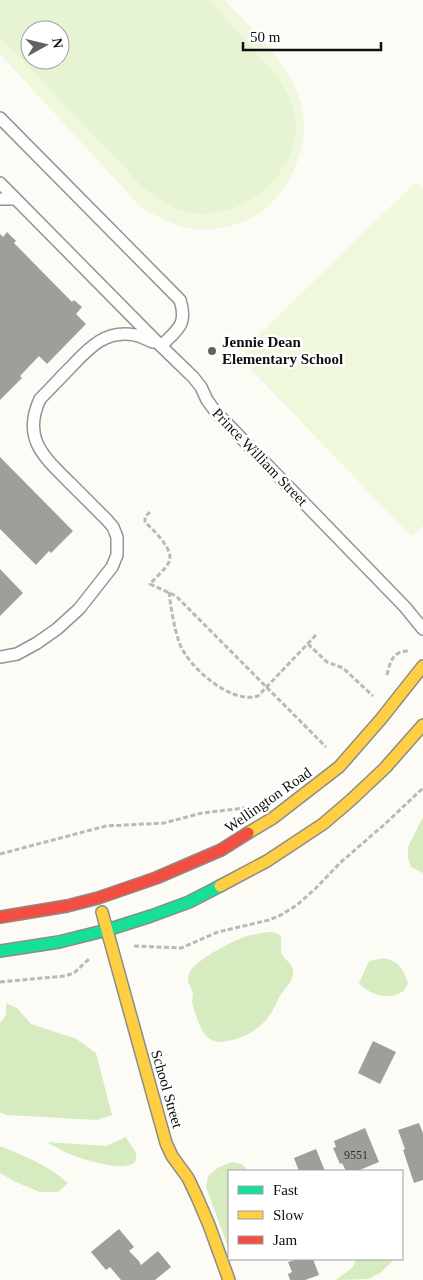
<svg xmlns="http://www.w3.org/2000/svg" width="423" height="1280" viewBox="0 0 423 1280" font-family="Georgia,serif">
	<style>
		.green { fill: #e6f4d3; fill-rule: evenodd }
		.forest { fill: #d6ecc0 }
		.pitch { fill: #eff7dd }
		.building { fill: #a09e9a }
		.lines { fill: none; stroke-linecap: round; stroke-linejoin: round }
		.lane-casing { stroke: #969593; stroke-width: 14 }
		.fast-casing { stroke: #8c8c89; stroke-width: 14 }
		.slow-casing { stroke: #8c8c89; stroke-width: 14 }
		.jam-casing { stroke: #8c8c89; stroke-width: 14 }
		.path { stroke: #b9b9b8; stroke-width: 3; stroke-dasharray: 5 2.5; stroke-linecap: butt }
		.lane { stroke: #fffefe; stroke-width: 11 }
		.fast { stroke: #16e098; stroke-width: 11 }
		.slow { stroke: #ffcf43; stroke-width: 11 }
		.jam { stroke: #f24e42; stroke-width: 11 }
		.poi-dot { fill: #626260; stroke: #fff; stroke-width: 2 }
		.labels { text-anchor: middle; stroke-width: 5; stroke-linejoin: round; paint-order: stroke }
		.number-label { font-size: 12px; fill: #333332 }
		.poi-label { font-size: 15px; font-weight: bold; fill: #0f0f0f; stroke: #fff; text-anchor: start }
		.street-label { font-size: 15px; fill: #0f0f0f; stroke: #fff }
	</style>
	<rect width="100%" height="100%" fill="#fcfbf5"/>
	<path class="green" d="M0,0H210C223,14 236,28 248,43C266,63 289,84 295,111C306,165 253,214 202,214C180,214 161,202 144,189L0,37ZM30,30H60V60H30Z"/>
	<g class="forest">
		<polygon points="423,817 423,873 411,867 408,858 408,847"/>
		<path d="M270,932C288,933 278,943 282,954C285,961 294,963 293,973C293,982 284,989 280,996C276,1002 274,1010 269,1016C258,1032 239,1040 220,1042C204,1042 199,1024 195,1012C194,1009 192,1004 192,1001C192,998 193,996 193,994C191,985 185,982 190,972C195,960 234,940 247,936C255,934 262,933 270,932Z"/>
		<path d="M384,958C399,962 403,968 408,983C407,985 406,988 404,990C391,1002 369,995 359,983L369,961Z"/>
		<polygon points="6,1003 17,1008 31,1024 61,1034 75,1038 96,1053 112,1115 97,1120 6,1115 0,1112 0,1023 6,1015"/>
		<path d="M126,1137C129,1143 134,1148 136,1154C141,1178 85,1160 75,1156C65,1153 56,1147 47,1142L106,1146Z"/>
		<path d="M0,1146C24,1156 48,1165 68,1183L58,1192H40L16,1182L0,1173Z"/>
		<polygon points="232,1162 242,1164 248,1171 229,1171 229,1250 206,1187 208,1176 219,1167"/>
		<polygon points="357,1259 395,1259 380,1273 368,1279 336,1280 352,1268"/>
	</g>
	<g class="pitch">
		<path d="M210,0H225C253,31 289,62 301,104C307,125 304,147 295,167C288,184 276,201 261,212C239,227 210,233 184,227C168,223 154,215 140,206L0,54V37L144,189C155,198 166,206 180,210C233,227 295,181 296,126C296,109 288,94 280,80Z"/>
		<polygon points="416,182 423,188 423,526 411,536 245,363 245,348"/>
	</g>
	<g class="building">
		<polygon points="7,232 16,241 14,243 72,302 74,300 82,307 76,314 86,324 47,364 39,356 20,376 22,378 0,400 0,234 3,237"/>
		<polygon points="0,457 73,531 51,553 49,551 36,565 0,529"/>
		<polygon points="0,569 23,593 0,616"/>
		<polygon points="373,1041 396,1052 380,1084 358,1073"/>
		<polygon points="419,1123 423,1133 423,1180 414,1183 403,1150 405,1149 398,1130"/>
		<polygon points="365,1128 379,1162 357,1171 346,1171 342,1163 340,1164 333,1148 336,1147 334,1141"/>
		<polygon points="316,1149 325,1171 299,1171 294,1158"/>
		<polygon points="119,1229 134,1247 129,1251 139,1261 141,1265 158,1251 171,1267 155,1280 121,1280 110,1267 106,1270 91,1252"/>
		<polygon points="298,1259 313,1259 319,1275 305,1280 290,1280 288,1274 292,1272 288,1262"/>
	</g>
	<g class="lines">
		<g class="lane-casing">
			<g id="lane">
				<path d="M0,118L180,300C188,325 177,330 161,346"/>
				<polyline points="0,183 161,346 193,377 201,387 207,400 215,411 405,607 423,629"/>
				<polyline points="0,199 15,199"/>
				<path d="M0,657L17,654L37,643L57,629L79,609L112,567L117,555V537L113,527L107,520C94,507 81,494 69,482C43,456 22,438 40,399C50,389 60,378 70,368C88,349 105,329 135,335C141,336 147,340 153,342"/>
			</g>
		</g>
		<g class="fast-casing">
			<polyline id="fast" points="0,951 59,942 107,930 151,916 189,902 220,886"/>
		</g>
		<g class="slow-casing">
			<g id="slow">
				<polyline points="248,833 273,818 339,767 381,719 423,666"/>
				<polyline points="220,886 267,861 323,824 351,800 385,768 423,725"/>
				<polyline points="102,912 166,1143 172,1156 188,1178 197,1197 209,1225 229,1280"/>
			</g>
		</g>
		<g class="jam-casing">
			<polyline id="jam" points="0,917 67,906 98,898 156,878 221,850 248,833"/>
		</g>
		<g class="path">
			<path d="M150,512L145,517V522C153,530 175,550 169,562C165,570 156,577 150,584L176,596L326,747"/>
			<path d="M169,592C171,609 174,627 179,642C187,666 231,705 258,696L316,635"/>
			<polyline points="308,644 327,662 343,668 373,696"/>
			<path d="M387,675C390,662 393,651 408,651"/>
			<polyline points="0,854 106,826 125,825 164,823 202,813 245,808"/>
			<polyline points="134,946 181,948 218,932 269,920 281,915 297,905 315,889 341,862 386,823 423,788"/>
			<polyline points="0,982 65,976 74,973 90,958"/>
		</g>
		<use href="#lane" class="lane"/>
		<use href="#fast" class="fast"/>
		<use href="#slow" class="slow"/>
		<use href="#jam" class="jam"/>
	</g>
	<circle class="poi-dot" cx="212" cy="351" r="5"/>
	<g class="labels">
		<g class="number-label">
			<text x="356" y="1159">9551</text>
		</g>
		<g class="poi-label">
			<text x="222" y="347">Jennie Dean<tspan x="222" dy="17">Elementary School</tspan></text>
		</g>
		<g class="street-label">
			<text transform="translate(260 457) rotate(46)" y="5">Prince William Street</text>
			<text transform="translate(268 800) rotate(-35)" y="5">Wellington Road</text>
			<text transform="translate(167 1089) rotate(74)" y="5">School Street</text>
		</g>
	</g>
	<rect x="228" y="1170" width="175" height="90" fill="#ffffff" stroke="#9f9f9f"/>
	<rect x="238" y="1186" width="25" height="8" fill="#16e098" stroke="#9f9f9f"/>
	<text x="273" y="1195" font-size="15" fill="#0f0f0f">Fast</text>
	<rect x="238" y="1211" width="25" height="8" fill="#ffcf43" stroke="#9f9f9f"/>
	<text x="273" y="1220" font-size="15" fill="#0f0f0f">Slow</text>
	<rect x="238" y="1236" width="25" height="8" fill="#f24e42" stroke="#9f9f9f"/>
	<text x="273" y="1245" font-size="15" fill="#0f0f0f">Jam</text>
	<g transform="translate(45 45) rotate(82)"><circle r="24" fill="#ffffff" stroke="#9f9f9f"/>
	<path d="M0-4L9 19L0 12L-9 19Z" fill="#626260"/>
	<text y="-8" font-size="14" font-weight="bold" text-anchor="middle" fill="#0f0f0f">N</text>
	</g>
	<path d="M243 42v8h138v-8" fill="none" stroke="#0f0f0f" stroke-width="2.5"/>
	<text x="250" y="42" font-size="15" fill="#0f0f0f" stroke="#ffffff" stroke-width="4" paint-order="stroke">50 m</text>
</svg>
